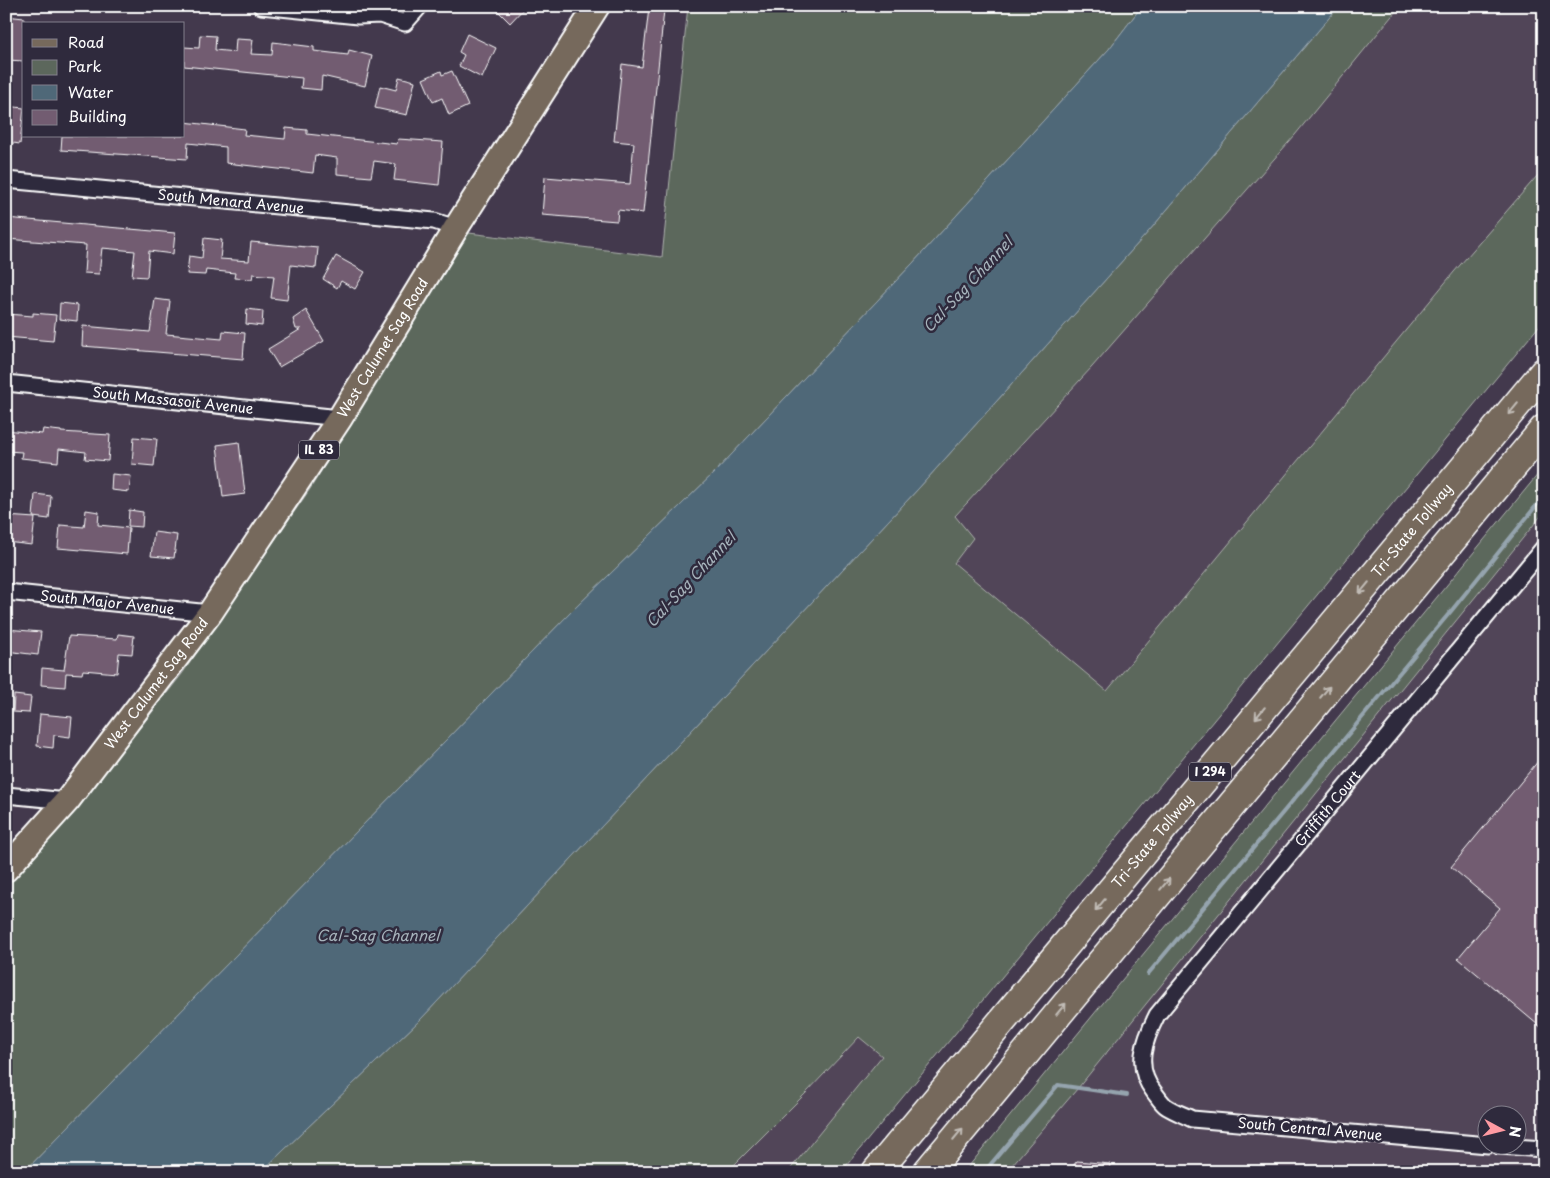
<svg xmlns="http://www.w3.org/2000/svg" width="1550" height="1178" viewBox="0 0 1550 1178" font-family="'Playpen Sans',sans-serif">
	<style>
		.built { fill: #514458; fill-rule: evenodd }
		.green { fill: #5c675c; stroke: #aeb3ae }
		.water { fill: #4f6878; stroke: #95a4ae }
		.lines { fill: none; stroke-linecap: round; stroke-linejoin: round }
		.stream { stroke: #95a4ae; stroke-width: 4 }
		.building { fill: #725c71; stroke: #fff }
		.minor-casing { stroke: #fff; stroke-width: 19 }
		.primary-casing { stroke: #fff; stroke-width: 28 }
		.motorway-casing { stroke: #fff; stroke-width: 31 }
		.minor { stroke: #2f2a3d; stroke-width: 15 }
		.primary { stroke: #76695c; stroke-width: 24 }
		.motorway { stroke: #76695c; stroke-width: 28 }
		.oneway { stroke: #c1bcb6 }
		.labels { text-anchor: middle; stroke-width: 5; stroke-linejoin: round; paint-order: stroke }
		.shield { fill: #2f2a3d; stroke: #c1bfc5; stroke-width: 1 }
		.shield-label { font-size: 12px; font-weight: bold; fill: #fff }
		.street-label { font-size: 14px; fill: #fff; stroke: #2f2a3d }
		.water-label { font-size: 15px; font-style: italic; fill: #a7b4bc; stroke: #2f2a3d }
	</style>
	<rect width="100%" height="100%" fill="#43394d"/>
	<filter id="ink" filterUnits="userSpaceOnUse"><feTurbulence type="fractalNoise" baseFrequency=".02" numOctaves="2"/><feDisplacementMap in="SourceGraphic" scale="10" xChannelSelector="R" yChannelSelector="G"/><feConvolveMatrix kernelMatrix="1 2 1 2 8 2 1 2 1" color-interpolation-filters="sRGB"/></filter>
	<g filter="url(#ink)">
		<g class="built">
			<polygon points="1400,6 1544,6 1544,168 1454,272 1107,691 954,563 973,538 955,517 1092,367 1295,135"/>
			<path d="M1544,512V1172H1006L1078,1088ZM1488,1116H1518V1146H1488Z"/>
			<polygon points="859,1037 883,1056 788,1172 727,1172 807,1092"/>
		</g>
		<g class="green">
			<polygon points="688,6 1142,6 1109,49 913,263 715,472 573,610 24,1172 6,1172 6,887 84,799 182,674 310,489 469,233 662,257"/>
			<polygon points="1339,6 1400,6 1295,135 1092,367 955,516 973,538 954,563 1107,691 1454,272 1544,168 1544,320 841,1172 788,1172 882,1056 859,1037 807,1092 727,1172 261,1172 421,1019 918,489 1149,231"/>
			<polygon points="1544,467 1544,512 1078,1088 1006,1172 964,1172"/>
		</g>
		<polygon class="water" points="1142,6 1339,6 1149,231 918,489 421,1019 261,1172 24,1172 573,610 715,472 913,263 1109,49"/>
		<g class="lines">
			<g class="stream">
				<polyline points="1148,974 1452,610 1544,496"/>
				<polyline points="984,1172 1058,1085 1127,1095"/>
			</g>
		</g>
		<g class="building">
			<polygon points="493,6 526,6 510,23"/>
			<polygon points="649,8 664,10 643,213 618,210 617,221 542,215 545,177 630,184 634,143 614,141 622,64 642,67"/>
			<polygon points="6,16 24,18 24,61 7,60 8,42 6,41"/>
			<polygon points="467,34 496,48 482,78 459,66 464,55 459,52"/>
			<polygon points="200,35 216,36 215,50 235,52 236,39 253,40 251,54 272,55 273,42 314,47 314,51 348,55 349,50 372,56 365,86 322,76 321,90 301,88 302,78 184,66 184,47 199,48"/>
			<polygon points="441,71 442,75 452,71 468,106 449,115 442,98 433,102 423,79"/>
			<polygon points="399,77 415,81 407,115 375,108 380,86 396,90"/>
			<polygon points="6,106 24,108 20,144 6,142"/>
			<polygon points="184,122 245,129 244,135 285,139 286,128 307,130 307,134 360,140 397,144 398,139 443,142 439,185 394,180 396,164 374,161 371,177 337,174 337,158 315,155 313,173 226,163 226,147 188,143 187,159 61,150 62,136 184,136"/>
			<polygon points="6,218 175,233 173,254 149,251 147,277 132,276 135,251 102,248 99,274 84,273 86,245 6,239"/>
			<polygon points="204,238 222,240 220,259 249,261 251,242 318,248 316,268 291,265 287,300 271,298 274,276 253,274 252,279 234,278 235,273 206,270 205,275 187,274 189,256 202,258"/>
			<polygon points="336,256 365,272 355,289 341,281 337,288 323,279"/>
			<polygon points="155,299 170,301 166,334 222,339 223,331 245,333 243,359 82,346 83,326 150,332"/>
			<polygon points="60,303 78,305 77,321 59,319"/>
			<polygon points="247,309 263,311 262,326 246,324"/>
			<polygon points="306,310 324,341 279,367 268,349 301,329 296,329 293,319"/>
			<polygon points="33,313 56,315 53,341 6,337 6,314 33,316"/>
			<polygon points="43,429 61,431 61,432 110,435 108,461 85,459 86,452 59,449 58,462 21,458 22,452 6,451 6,430 42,434"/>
			<polygon points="134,437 157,439 154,466 132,464"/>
			<polygon points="239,442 245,494 223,497 217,445"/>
			<polygon points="112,474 131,476 129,492 111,490"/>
			<polygon points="35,494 51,496 49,519 33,517"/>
			<polygon points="86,510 99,512 98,525 129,528 127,554 58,548 60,525 84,527"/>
			<polygon points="129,510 143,512 142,527 128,526"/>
			<polygon points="6,516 35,518 32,545 6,542"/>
			<polygon points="154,532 177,535 174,558 151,556"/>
			<polygon points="6,629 41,632 38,655 6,651"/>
			<polygon points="118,634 134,636 132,654 119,653 117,673 83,670 82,674 66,673 65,687 41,685 42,668 64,670 69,636 117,639"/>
			<polygon points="14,695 31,697 29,713 13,712"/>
			<polygon points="40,714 72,717 70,737 54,735 53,748 37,746"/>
			<polygon points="1544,754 1544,1030 1458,958 1500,908 1451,867"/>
			<polygon points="1077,1161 1110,1164 1109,1172 1068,1172"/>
		</g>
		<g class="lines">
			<g class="minor-casing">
				<g id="minor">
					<polyline points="261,6 358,16 380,15 405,23 420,6"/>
					<path id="s1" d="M6,180L434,221L456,228"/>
					<path id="s2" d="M6,383L340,418"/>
					<path id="s3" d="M6,592L210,613"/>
					<polyline points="6,795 67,801"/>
					<path id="s4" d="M1488,1145L1192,1119C1184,1115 1175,1112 1167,1107C1162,1104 1158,1097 1154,1092C1134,1067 1144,1041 1157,1015L1544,547"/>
					<polyline points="1499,1146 1544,1149"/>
				</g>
			</g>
			<g class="primary-casing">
				<g id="primary">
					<path id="s5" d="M6,869L67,801L210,613L340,418L456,228L597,6"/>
				</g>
			</g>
			<g class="motorway-casing">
				<g id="motorway">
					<path id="s6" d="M876,1172L1544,372"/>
					<polyline points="927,1172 1544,429"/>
				</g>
			</g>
			<use href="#minor" class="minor"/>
			<use href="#primary" class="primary"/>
			<use href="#motorway" class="motorway"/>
		</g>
		<defs><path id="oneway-shaft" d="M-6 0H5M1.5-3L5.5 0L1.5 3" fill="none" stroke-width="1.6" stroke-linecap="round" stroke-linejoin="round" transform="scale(1.25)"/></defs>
		<g class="oneway">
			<use href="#oneway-shaft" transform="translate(1513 409) rotate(130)"/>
			<use href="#oneway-shaft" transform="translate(1364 588) rotate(130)"/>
			<use href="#oneway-shaft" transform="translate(1325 692) rotate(-50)"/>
			<use href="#oneway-shaft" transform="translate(1260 713) rotate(130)"/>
			<use href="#oneway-shaft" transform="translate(1165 884) rotate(-50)"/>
			<use href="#oneway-shaft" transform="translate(1100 905) rotate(130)"/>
			<use href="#oneway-shaft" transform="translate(1061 1009) rotate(-50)"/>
			<use href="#oneway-shaft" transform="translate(958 1134) rotate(-50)"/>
		</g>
	</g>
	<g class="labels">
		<g class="shield">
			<rect x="299" y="440.5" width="40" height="19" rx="4"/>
			<rect x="1189" y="762.5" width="42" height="19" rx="4"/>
		</g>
		<g class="shield-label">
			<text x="319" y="454">IL 83</text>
			<text x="1210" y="776">I 294</text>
		</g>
		<g class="street-label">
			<text dy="5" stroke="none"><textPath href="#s1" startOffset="226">South Menard Avenue</textPath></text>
			<text dy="5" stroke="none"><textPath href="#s5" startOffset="644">West Calumet Sag Road</textPath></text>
			<text dy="5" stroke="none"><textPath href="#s2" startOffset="168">South Massasoit Avenue</textPath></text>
			<text dy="5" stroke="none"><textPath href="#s6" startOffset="836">Tri-State Tollway</textPath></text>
			<text dy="5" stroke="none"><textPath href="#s3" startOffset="102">South Major Avenue</textPath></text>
			<text dy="5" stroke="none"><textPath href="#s5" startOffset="239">West Calumet Sag Road</textPath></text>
			<text dy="5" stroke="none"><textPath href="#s4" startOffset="695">Griffith Court</textPath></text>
			<text dy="5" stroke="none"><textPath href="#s6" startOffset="431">Tri-State Tollway</textPath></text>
			<text transform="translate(1310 1129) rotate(5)" y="5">South Central Avenue</text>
		</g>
		<g class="water-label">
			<text transform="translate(968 285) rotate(-47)" y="5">Cal-Sag Channel</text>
			<text transform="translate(691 580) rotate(-47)" y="5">Cal-Sag Channel</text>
			<text x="378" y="941">Cal-Sag Channel</text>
		</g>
	</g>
	<rect width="1550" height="1178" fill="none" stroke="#2f2a3d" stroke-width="25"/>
	<rect x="12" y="12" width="1525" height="1153" fill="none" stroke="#fff" stroke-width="2" filter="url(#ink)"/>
	<rect x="22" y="22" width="162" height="115" fill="#2f2a3d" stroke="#827f8b"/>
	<rect x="32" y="39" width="25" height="8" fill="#76695c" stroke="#827f8b"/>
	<text x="68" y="48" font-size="15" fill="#ffffff">Road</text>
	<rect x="32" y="60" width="25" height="15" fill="#5c675c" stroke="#827f8b"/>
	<text x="68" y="72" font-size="15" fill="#ffffff">Park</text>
	<rect x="32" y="85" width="25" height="15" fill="#4f6878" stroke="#827f8b"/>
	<text x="68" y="98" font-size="15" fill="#ffffff">Water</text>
	<rect x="32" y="110" width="25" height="15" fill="#725c71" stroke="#827f8b"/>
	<text x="68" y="122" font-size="15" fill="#ffffff">Building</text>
	<g transform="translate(1502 1130) rotate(97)"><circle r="24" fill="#2f2a3d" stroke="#827f8b"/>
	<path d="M0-4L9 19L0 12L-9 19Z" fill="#ff9aa2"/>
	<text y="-8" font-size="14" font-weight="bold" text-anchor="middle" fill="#ffffff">N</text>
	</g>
</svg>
